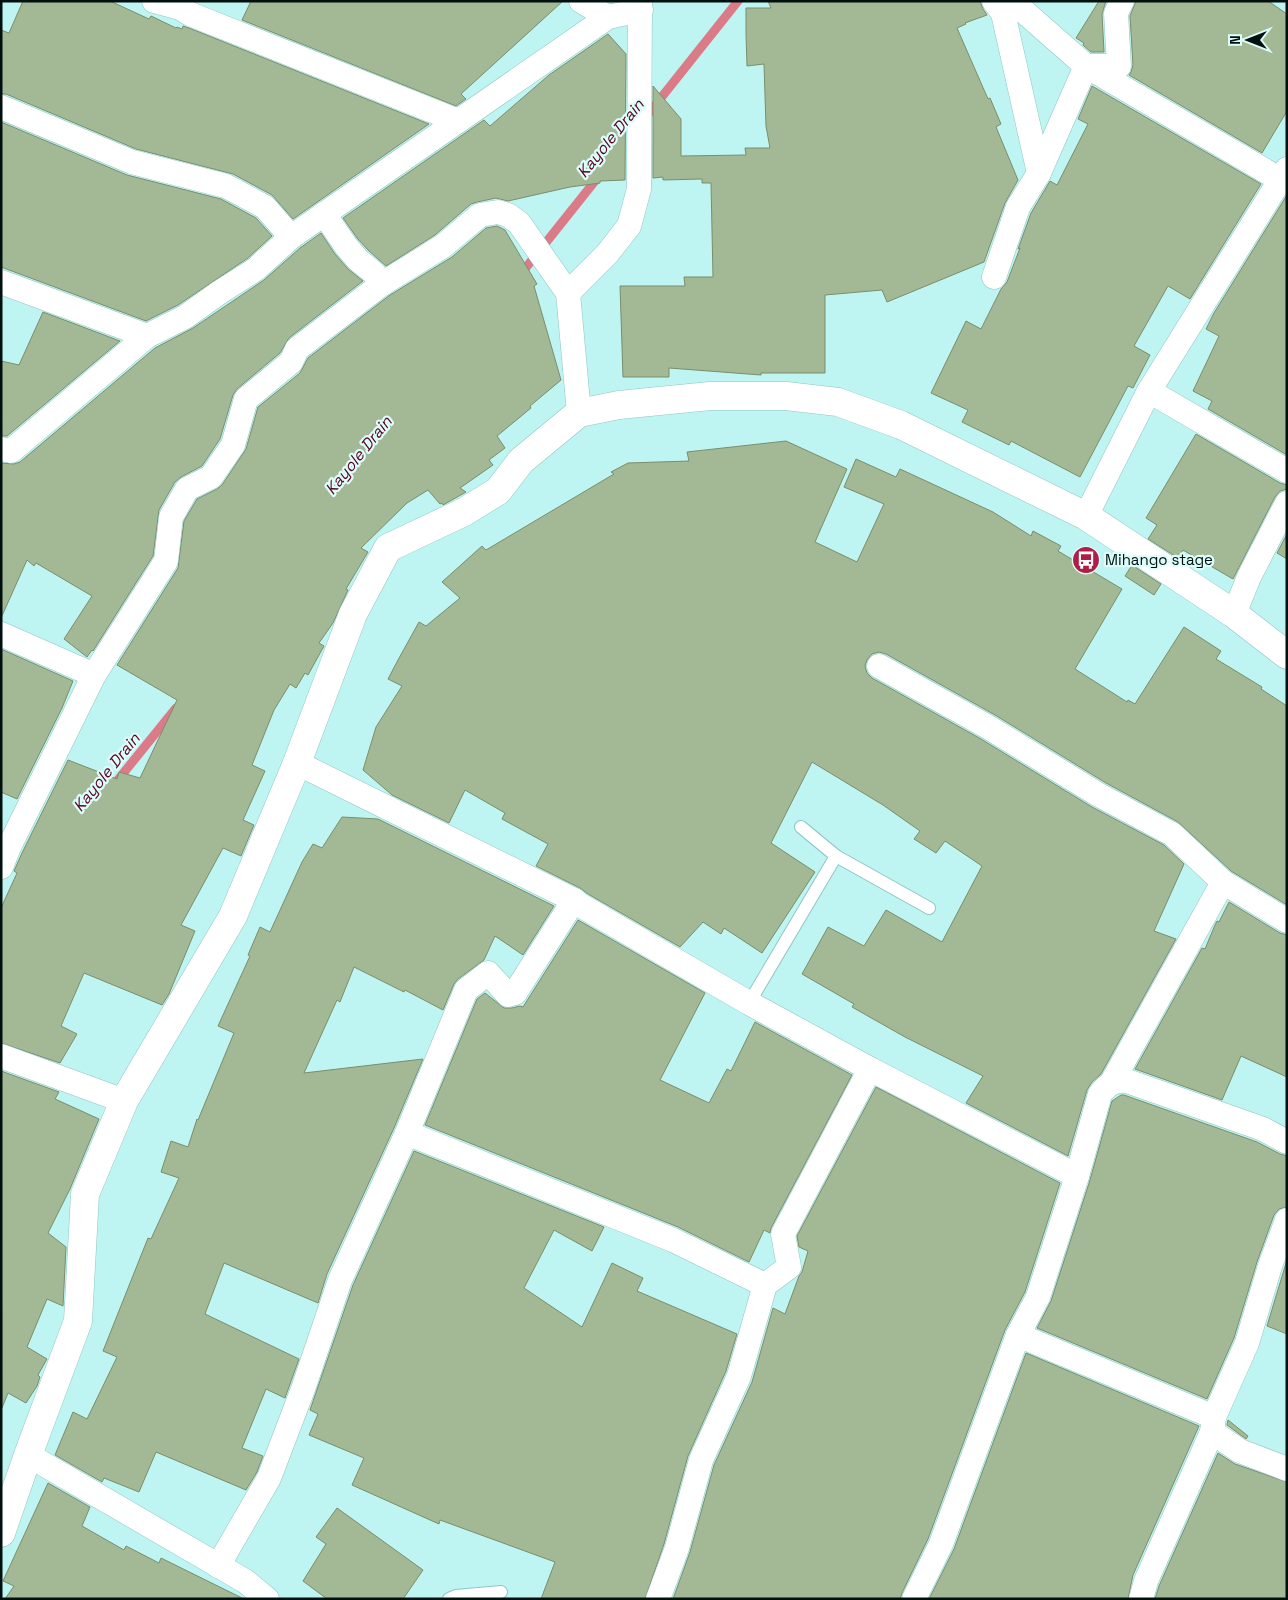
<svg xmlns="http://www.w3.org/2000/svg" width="1288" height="1600" viewBox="0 0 1288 1600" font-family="'Space Grotesk',sans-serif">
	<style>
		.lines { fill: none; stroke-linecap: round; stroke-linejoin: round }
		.stream { stroke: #db7b88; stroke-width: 9 }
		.building { fill: #a3b894; stroke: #7a8e6b }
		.lane-casing { stroke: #90c6c3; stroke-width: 14 }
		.street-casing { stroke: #90c6c3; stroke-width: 25 }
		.secondary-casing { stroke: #90c6c3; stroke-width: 29 }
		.lane { stroke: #fff; stroke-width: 12 }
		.street { stroke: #fff; stroke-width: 24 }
		.secondary { stroke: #fff; stroke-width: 28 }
		.labels { text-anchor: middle; stroke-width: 4.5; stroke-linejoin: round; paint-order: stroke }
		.poi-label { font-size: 15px; fill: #00100f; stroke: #ddfdfb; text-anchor: start }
		.water-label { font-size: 16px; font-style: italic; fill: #59001c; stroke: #ddfdfb }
	</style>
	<rect width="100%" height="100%" fill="#bef4f1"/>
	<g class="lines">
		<g class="stream">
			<polyline points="645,118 738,1"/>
			<polyline points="520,275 599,176"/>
			<polyline points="117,781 176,708"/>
		</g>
	</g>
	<g class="building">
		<polygon points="23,1 110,1 149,19 151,16 176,28 177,27 182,29 183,26 189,28 429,124 293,219 272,195 233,174 136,149 6,94 1,94 1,30 9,33"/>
		<polygon points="251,1 563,1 461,94 466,99 456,106 242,20"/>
		<polygon points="768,1 980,1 983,9 987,15 965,23 966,24 957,28 988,99 990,98 1001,124 996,127 1018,180 1005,203 984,262 887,302 882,290 825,295 825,373 761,373 761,375 669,368 669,377 623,377 620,286 685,286 684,277 713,277 711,183 702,183 702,179 663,180 663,177 653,178 653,86 681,119 681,156 746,155 745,148 770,148 766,126 764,64 747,66 746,34 746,8 771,8"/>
		<polygon points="1099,1 1106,1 1102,14 1104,52 1091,52 1083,45 1084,43 1076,38"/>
		<polygon points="1136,1 1268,1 1287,14 1287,111 1262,153 1129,75 1131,72 1133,65 1130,16"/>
		<polygon points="608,34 626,54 625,180 600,181 600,183 570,187 508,201 496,198 477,202 471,204 435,235 386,266 368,250 357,238 343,218 484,120 490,126 549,75"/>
		<polygon points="1092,86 1261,184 1190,299 1168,286 1134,346 1150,355 1133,388 1128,386 1080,477 1011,441 1009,445 962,422 968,410 931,393 966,321 981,329 1001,289 1007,282 1020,248 1018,249 1031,213 1050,181 1057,185 1088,124 1078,119"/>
		<polygon points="1,122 127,175 221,199 256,218 272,236 248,258 178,305 146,321 1,267"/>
		<polygon points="1287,195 1287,455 1208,409 1212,401 1193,391 1219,336 1206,329 1214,313"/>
		<polygon points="497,226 505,230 537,284 534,286 561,380 530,406 531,408 497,436 505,448 489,460 493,465 460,488 466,492 443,505 442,503 440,504 428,490 407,503 361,548 368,552 346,589 348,590 333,623 319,643 324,646 308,675 305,673 296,688 290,684 274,710 252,765 265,771 243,820 254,825 241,856 223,848 181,925 195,931 169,994 162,1005 84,973 61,1026 77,1034 60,1063 1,1043 1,908 17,873 14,871 22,853 68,760 117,779 119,772 140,778 177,700 117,665 178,568 184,521 197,499 217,489 222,485 246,449 258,407 300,373 308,358 390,295 452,257 486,228"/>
		<polygon points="321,233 335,254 348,269 363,281 289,338 280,353 237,389 233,395 220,439 202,466 181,477 175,482 159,510 153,556 93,651 92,650 87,657 64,639 92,596 36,563 34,566 27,560 1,618 1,463 14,464 20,462 155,348 193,328 264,280 300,248"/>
		<polygon points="43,312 120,341 7,436 1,436 1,361 19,365"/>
		<polygon points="1196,434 1280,483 1287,485 1287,489 1280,491 1275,497 1233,579 1183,550 1178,558 1148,539 1157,525 1146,518"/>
		<polygon points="786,441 847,469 815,542 857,562 884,504 844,487 856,459 896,477 900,469 993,512 1031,536 1033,531 1061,546 1058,551 1122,589 1075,669 1127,702 1128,700 1135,704 1184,627 1221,651 1216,659 1262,687 1261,689 1287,706 1287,905 1231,871 1178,822 1106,783 995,715 886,654 879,652 872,654 867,660 865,666 867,673 872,678 981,739 1092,807 1164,845 1184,864 1154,931 1176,939 1101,1074 1092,1082 1087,1090 1068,1156 966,1103 983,1076 905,1037 852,1007 854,1004 802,974 828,927 864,946 886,910 942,942 982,866 945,841 936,853 914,839 920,831 883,805 812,762 771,843 815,872 762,953 724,928 721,934 703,922 680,947 588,894 580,888 536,866 548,844 502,819 505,813 465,790 449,823 392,795 363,770 376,727 402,686 388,679 398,660 419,622 426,626 460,598 442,582 482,546 486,550 614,474 611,472 628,463 689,461 687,452"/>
		<polygon points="1287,534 1287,559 1277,553"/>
		<polygon points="1132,565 1161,584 1154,595 1125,576"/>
		<polygon points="1,649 73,681 62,708 17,799 1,792"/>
		<polygon points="342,817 378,819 554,906 523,955 495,936 484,960 458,979 454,984 443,1010 405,990 404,992 354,967 340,1002 337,1000 304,1073 423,1059 394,1128 327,1274 318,1303 224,1263 205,1314 299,1359 285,1398 266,1389 242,1448 263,1456 257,1472 246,1490 156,1452 139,1492 104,1478 102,1482 55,1455 73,1412 87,1419 117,1357 103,1351 148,1238 151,1239 179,1178 161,1172 171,1141 188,1147 197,1119 198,1120 234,1033 218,1026 250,956 248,955 260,927 270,932 302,862 313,844 322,848"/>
		<polygon points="1229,902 1280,933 1287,935 1287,1077 1241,1056 1222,1100 1135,1069 1202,948 1205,949 1215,925 1217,921 1219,922"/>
		<polygon points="578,920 705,993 660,1080 709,1103 727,1069 731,1071 755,1022 852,1075 771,1228 770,1233 764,1230 749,1262 678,1227 425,1125 477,999 485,993 504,1008 512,1008 520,1006 523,1007"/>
		<polygon points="1,1071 59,1092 55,1099 99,1119 70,1189 48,1233 66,1247 63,1306 47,1299 27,1347 47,1359 38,1375 40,1377 37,1386 26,1403 8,1393 2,1408"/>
		<polygon points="876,1087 1060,1183 1025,1292 1005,1330 928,1539 902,1593 900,1599 673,1599 690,1552 714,1465 752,1382 773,1308 785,1314 799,1276 802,1272 808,1251 799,1247 797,1236"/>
		<polygon points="1121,1095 1124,1095 1257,1142 1280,1154 1287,1156 1287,1207 1279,1209 1274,1215 1257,1262 1234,1338 1207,1399 1037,1328 1051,1301 1090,1180 1112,1101"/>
		<polygon points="414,1151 604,1227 592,1251 554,1230 524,1288 582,1327 612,1263 643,1278 637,1291 737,1334 726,1371 688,1456 664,1544 645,1599 541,1599 555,1562 440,1520 439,1524 352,1485 364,1458 309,1435 318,1414 310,1410 353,1285"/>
		<polygon points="1287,1260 1287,1334 1267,1326"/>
		<polygon points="1026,1353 1199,1426 1133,1575 1128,1599 929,1599 954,1549"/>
		<polygon points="1228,1420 1248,1436 1246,1439 1227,1425"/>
		<polygon points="1218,1453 1235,1464 1287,1482 1287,1599 1155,1599 1159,1586"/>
		<polygon points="48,1483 90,1507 82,1526 124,1550 126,1546 159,1563 161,1558 244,1599 5,1599 14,1586 3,1581"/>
		<polygon points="337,1508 423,1570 403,1599 327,1599 303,1581 326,1544 316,1537"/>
	</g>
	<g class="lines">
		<g class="lane-casing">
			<g id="lane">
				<polyline points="836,856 929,908"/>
				<polyline points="749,1003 836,856 801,827"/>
				<polyline points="449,1599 456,1596 501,1592"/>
			</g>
		</g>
		<g class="street-casing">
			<g id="street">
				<polyline points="154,1 180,8 190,14 458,121"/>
				<polyline points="581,1 608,17"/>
				<polyline points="994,1 1003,13 1039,173"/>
				<polyline points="1012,1 1086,66 1281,180"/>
				<polyline points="1,107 132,162 226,186 265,207 291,237"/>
				<polyline points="324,214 346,246 358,260 374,273 382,284"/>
				<polyline points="994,277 1018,207 1039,173 1086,66 1119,66 1116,13 1122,1"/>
				<polyline points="1,282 147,336"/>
				<polyline points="568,293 607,254 629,226 639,189 640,1"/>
				<polyline points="1149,391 1287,471"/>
				<polyline points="1,449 11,451 147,336 185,317 220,292 256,269 291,237 608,17 641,10"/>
				<polyline points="1086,516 1149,391 1287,169"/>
				<polyline points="1234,614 1249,577 1287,503"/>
				<polyline points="1,634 94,675"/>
				<polyline points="879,666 988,727 1099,795 1172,834 1223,882 1287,921"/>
				<polyline points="297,763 574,900 580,905 749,1003 870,1069 1077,1176"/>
				<polyline points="1,867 9,847 94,675 166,561 171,517 187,489 211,477 233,445 246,399 291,362 297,349 382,284 443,246 480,215 498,212 508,215 519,223 568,293 579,413"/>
				<polyline points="1,1056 124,1101"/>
				<polyline points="1112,1082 1223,882"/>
				<polyline points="407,1133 673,1240 765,1285"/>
				<polyline points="1018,1335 1214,1417"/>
				<polyline points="1212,1432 1240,1451 1287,1469"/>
				<polyline points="28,1455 245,1581 267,1599"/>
				<polyline points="218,1566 269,1478 303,1389 340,1280 407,1133 466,990 488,973 508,995 515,993 574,900"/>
				<polyline points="658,1599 677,1548 701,1460 739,1376 765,1285 789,1267 783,1234 870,1069"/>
				<path d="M914,1599L941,1544L1018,1335L1038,1297L1077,1176L1100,1094C1108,1084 1114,1080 1127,1081L1263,1129L1287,1142"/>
				<polyline points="1141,1599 1146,1581 1212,1432 1214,1417 1247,1343 1270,1266 1287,1220"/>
			</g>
		</g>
		<g class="secondary-casing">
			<polyline id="secondary" points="1,1533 28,1455 78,1321 85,1194 124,1101 233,916 297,763 353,614 388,548 464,512 498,491 521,461 579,413 619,405 710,396 786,396 838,402 901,425 1086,516 1234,614 1287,655"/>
		</g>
		<use href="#lane" class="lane"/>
		<use href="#street" class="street"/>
		<use href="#secondary" class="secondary"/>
	</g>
	<defs>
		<g id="bus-disc" transform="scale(1.4375)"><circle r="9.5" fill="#b01e46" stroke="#ddfdfb"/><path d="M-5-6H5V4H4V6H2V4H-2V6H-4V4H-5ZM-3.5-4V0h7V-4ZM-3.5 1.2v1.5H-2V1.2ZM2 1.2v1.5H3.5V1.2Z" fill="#fff"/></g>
	</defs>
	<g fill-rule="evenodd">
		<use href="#bus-disc" x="1086" y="560"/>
	</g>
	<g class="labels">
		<g class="poi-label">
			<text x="1105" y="565">Mihango stage</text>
		</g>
		<g class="water-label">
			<text transform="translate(610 138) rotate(-51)" y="6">Kayole Drain</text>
			<text transform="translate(358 455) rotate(-51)" y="6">Kayole Drain</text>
			<text transform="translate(106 772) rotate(-51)" y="6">Kayole Drain</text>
		</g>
	</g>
	<rect width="1288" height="1600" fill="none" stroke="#00100f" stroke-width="5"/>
	<g transform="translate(1248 40) rotate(270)" stroke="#ddfdfb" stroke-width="4" paint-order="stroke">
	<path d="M0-4L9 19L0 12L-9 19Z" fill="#00100f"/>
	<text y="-8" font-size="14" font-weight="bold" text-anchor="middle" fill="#00100f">N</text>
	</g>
</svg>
